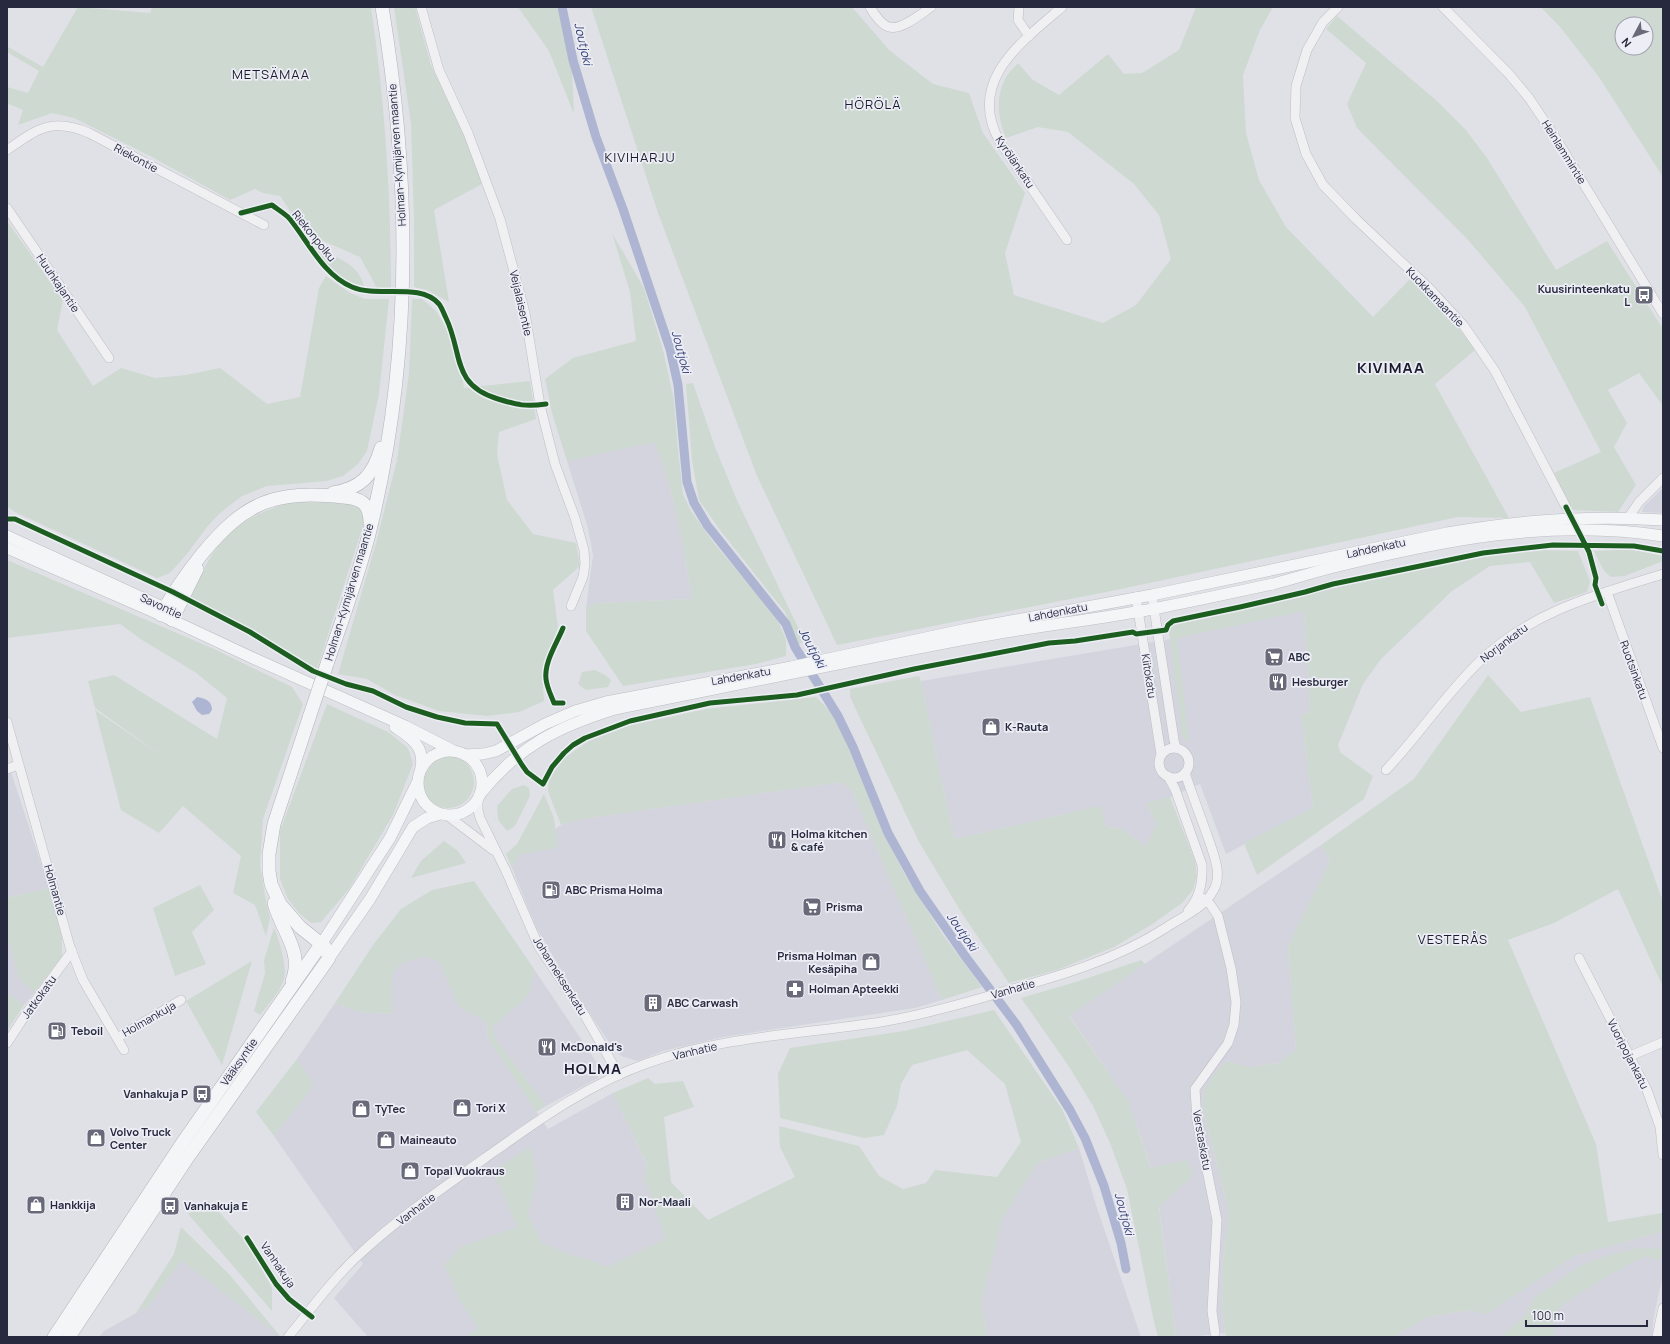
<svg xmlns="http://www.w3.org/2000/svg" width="1670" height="1344" viewBox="0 0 1670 1344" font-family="Manrope,sans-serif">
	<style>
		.built { fill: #d3d4de }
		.green { fill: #ced9d1; fill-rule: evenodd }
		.water { fill: #aeb5d2 }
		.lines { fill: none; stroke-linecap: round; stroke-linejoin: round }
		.canal { stroke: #aeb5d2; stroke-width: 9 }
		.minor-casing { stroke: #bdbec3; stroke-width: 10 }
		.major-casing { stroke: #bcbec4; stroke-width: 12 }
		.highway-casing { stroke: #b2b3bb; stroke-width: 14 }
		.minor { stroke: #f0f0f2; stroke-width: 9 }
		.major { stroke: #f4f5f6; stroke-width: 11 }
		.highway { stroke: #f4f5f6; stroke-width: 13 }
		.highway-bridge-casing { stroke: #b2b3bb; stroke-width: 14; stroke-linecap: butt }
		.highway-bridge { stroke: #f4f5f6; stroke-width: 13 }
		.cycleway-casing { stroke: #edeef5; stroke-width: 8 }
		.cycleway { stroke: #1b5e20; stroke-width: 5 }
		.labels { text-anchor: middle; stroke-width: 3.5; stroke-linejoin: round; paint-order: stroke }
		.street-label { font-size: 11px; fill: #27293f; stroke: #edeef5 }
		.poi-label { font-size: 11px; font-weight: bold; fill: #27293f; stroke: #edeef5; text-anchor: start }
		.water-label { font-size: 12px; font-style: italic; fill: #303c73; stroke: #edeef5 }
		.quarter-label { font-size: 13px; letter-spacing: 1px; fill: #191b2f; stroke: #edeef5 }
		.district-label { font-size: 15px; font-weight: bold; letter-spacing: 1px; fill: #191b2f; stroke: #edeef5 }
	</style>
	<rect width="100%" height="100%" fill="#e0e1e6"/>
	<g class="built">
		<polygon points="654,441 663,463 678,518 692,599 597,603 586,608 593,555 588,528 567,461"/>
		<polygon points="1663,488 1663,513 1642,512 1644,506"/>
		<polygon points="1304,610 1310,712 1301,715 1313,808 1226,854 1200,784 1166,799 1146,803 1157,825 1145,847 1123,829 1106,827 1101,806 954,839 921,681 1177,638"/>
		<polygon points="7,760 49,888 7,898"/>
		<polygon points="841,782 852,791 942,1000 915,1008 723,1037 663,1051 638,1061 621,1056 606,1038 560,968 536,927 512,868 519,855 557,847 555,829 561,825 582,819"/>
		<polygon points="1321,845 1330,861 1288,946 1296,1049 1279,1063 1248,1067 1227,1061 1203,1110 1229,1211 1223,1263 1222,1312 1225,1333 1198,1336 1176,1337 1156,1181 1128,1101 1069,1015"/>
		<polygon points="7,934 19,979 35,992 24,1005 7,993"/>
		<polygon points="424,956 440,962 458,1006 486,1021 488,1038 548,1129 613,1093 685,1247 501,1337 368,1337 334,1298 363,1264 274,1136 314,1085 297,1059 335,1003 359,1012 392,1014 392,975 400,964"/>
		<polygon points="534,969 599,1066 599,1074 598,1078 546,1106 495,1038 492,1027 529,995"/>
		<polygon points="1079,1148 1097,1208 1141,1337 988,1337 981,1305 1002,1220 1037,1163"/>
		<polygon points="1663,1231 1663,1274 1654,1316 1652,1337 1392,1337 1428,1317 1470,1310 1486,1314 1574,1256"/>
		<polygon points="181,1260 280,1336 279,1337 99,1337 104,1331 149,1306"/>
	</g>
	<g class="green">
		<path d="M78,7L150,13L152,7H371C385,101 391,196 391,290H378L360,257L305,233L280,196L263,193L255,189L230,200L152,157L74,118L52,113L18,125L23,110L9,104L7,106V87L28,93L39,71L7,52L8,47L43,67Z"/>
		<polygon points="394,7 415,7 431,65 465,136 482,184 434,210 449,302 427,290 414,287 414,219 411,124"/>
		<polygon points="518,7 557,7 572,69 574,114 549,51"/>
		<path d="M591,7H852L889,50L933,84L969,93L983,133L1025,193L1005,253L1014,295L1103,323L1136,305L1171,259L1159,215L1134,184L1068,132L1038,127L1006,138C998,119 995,97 1006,77C1009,72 1015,67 1018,63L1033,80L1059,95L1108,54L1124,74L1142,73L1179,50L1196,7H1273L1260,30L1243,75L1246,133L1259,180L1286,227L1373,317L1411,278C1436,299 1456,324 1475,350L1435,384L1509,518L1458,517L1126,588L837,645L757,476L658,213Z"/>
		<path d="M1541,7H1663V177L1599,77L1561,28ZM1622,24H1646V48H1622Z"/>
		<polygon points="1337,16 1437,101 1466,130 1487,158 1556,270 1607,241 1663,329 1663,406 1639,373 1608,390 1627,423 1614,447 1636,485 1618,512 1573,510 1554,473 1601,452 1525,307 1469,241 1357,128 1347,104 1366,63 1326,29"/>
		<polygon points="7,221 63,300 57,330 93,386 121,368 155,378 186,375 220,368 267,404 300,397 319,288 326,276 350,293 365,299 389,299 379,394 367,451 358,464 343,476 327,481 267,486 242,496 220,513 207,527 187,554 170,573 157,578 15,512 7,506"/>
		<path d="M612,233L644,288L663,350L674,400L678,450L683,494L691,511L714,543L760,598L779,623L786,640V656L756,664L623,686L586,631V608L597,603L692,599C683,545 675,491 654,442L567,461L552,413L545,379L573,358L636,341L630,292Z"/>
		<path d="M313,246C332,256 360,263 364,287C338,280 329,267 313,246Z"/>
		<polygon points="412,299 422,299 437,312 446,328 454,327 464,388 530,381 536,419 499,432 497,454 507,500 533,534 576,543 580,566 553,590 558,627 542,673 544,701 519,712 487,716 439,711 395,695 367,679 338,674 376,543 397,460 409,373"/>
		<polygon points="693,383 715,447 736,498 804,640 799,645 785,612 720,530 699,500 692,460 686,384"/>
		<path d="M293,502L348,503L357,504L363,509L364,523L317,669L193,600L191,596C215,541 233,518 293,502Z"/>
		<polygon points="1544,550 1578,551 1590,581 1587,592 1554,603 1530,562 1490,566 1452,591 1381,659 1363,684 1338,745 1341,753 1373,776 1364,799 1257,875 1244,843 1313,808 1301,715 1310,712 1304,611 1177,638 1189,744 1182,735 1169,630 1174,624 1214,616 1363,581 1484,557"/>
		<polygon points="1616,550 1633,550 1663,556 1663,561 1625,576 1611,577 1604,571 1594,551"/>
		<polygon points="7,560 214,649 292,687 303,704 263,819 260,865 266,901 270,918 266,936 255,905 233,893 241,856 183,806 159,833 121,810 95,710 168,760 95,708 88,681 114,675 217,739 227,698 195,672 142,640 120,624 7,638"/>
		<polygon points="595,670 605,675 611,680 608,687 586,690 578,684 582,672"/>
		<polygon points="1488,675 1521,712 1590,697 1663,902 1663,987 1618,889 1554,923 1508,940 1596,1144 1608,1222 1662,1213 1663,1231 1574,1256 1486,1314 1470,1310 1428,1317 1392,1337 1226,1337 1222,1312 1223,1263 1229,1211 1203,1110 1203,1093 1214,1074 1227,1061 1248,1067 1279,1063 1296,1049 1288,946 1330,861 1321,845 1414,779"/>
		<polygon points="919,676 921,681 954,839 1101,806 1106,827 1123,829 1145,847 1157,825 1146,803 1170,797 1195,861 1197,876 1193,890 1182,903 1151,925 1114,947 1057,970 1009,983 963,915 919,842 850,697 850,689"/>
		<polygon points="816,697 835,716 883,832 904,873 941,932 982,987 942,1000 852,791 841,782 582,819 561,825 548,791 549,779 564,758 589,741 618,728 706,709"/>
		<polygon points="327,704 388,732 408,748 413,764 393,815 349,889 321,922 311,923 299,913 288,899 280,879 280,831"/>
		<circle cx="448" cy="782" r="26"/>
		<polygon points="524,785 529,788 530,796 515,826 507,831 498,820 497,806 512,789"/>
		<polygon points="544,794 554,818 558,847 519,855 512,868 506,854 517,844"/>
		<polygon points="444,841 458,851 466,863 411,878 421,861"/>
		<polygon points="474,881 534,969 529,995 492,1027 495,1038 546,1106 536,1112 488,1038 486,1021 458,1006 440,962 424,956 400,964 392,975 393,1014 359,1012 335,1003 373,945 401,909 432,890"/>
		<polygon points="200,885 214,910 192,932 206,964 175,976 153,908"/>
		<polygon points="49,888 62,936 62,956 35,992 19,979 7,934 7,898"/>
		<path d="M274,928C279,939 289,971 283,982C278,994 268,1005 260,1015L254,1011L265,973L264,960Z"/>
		<polygon points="1141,960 1145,964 1069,1016 1128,1101 1151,1168 1188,1160 1194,1175 1159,1207 1176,1337 1158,1337 1154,1322 1127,1189 1110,1143 1093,1106 1068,1065 1021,998 1079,981"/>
		<polygon points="252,961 222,1065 186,1001"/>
		<polygon points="7,993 24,1005 7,1031"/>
		<polygon points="994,1010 1062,1109 1079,1148 1037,1163 1002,1220 981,1305 988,1337 467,1337 478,1328 463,1306 444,1265 460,1247 517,1227 493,1172 530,1146 537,1180 528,1214 542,1243 571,1255 596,1262 607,1267 666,1239 644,1177 647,1165 613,1093 648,1078 655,1084 683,1081 694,1107 664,1117 671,1182 708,1220 795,1177 780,1147 779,1126 859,1146 879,1176 903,1189 926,1183 935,1170 997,1177 1021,1142 1005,1084 967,1050 912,1065 901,1084 897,1106 884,1135 864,1138 780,1118 778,1074 790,1048 904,1031"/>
		<polygon points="297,1059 314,1085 274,1136 256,1112"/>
		<polygon points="209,1201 247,1243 272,1288 272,1311 188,1214"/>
		<polygon points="181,1227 229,1274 280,1336 181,1260 149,1306 136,1313 174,1254"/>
		<path d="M1638,1248L1663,1249V1250L1659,1261L1647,1256L1641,1258C1625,1267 1563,1300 1556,1312C1552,1320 1554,1329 1554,1337H1500L1525,1316L1535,1297L1580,1266L1605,1256Z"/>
	</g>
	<path class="water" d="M197,697C205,698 212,701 212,710L209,714L202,715L197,711L192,702Z"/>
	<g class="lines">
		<polyline class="canal" points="562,7 573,60 596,137 623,209 670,349 678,385 687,482 694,503 707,525 786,624 795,647 838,716 853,747 888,833 920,891 965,956 1016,1024 1070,1110 1085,1138 1104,1186 1121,1243 1126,1269"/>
		<g class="minor-casing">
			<g id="minor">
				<polyline points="421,7 439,70 468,133 500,219 525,313 540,405 555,464 575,518 584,550 585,564 583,577 571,606"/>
				<path d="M870,7C874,14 882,25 889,27C901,31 922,13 931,7"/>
				<polyline points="1019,7 1018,20 1029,36"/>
				<path d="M1062,7C1020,43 966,82 1000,142L1067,240"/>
				<polyline points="1338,7 1323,22 1307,50 1296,86 1295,118 1306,154 1323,185 1357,220 1430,289 1464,326 1495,371 1566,507"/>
				<polyline points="1443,7 1509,74 1529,98 1557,140 1663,314"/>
				<path d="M7,150C37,129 52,117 89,133L264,225"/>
				<polyline points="7,208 109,358"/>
				<polyline points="1628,518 1639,502 1663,478"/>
				<polyline points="1607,592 1663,748"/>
				<polyline points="1152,595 1174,740 1176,748"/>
				<polyline points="1136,597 1161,754"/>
				<polyline points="7,722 70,947 83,980 124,1050"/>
				<circle cx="1174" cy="763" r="15"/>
				<polyline points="7,769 18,765"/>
				<path d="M1386,770C1419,735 1445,695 1479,662C1532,611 1595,595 1663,574"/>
				<path d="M1168,776L1175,789L1202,865C1203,883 1200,898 1188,911"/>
				<polyline points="478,799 478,810 480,818 506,871 539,947 584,1014 619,1075"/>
				<polyline points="448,816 493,850"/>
				<polyline points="1198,895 1210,904 1218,916 1231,968 1236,1002 1234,1025 1228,1043 1195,1089 1197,1120 1217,1220 1212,1311 1215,1333"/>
				<polyline points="1579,958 1647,1090 1660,1127 1663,1155"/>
				<polyline points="117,1038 181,1000"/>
				<polyline points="7,1043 28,1011 72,951"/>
				<polyline points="1630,1056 1663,1042"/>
				<path d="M288,1337C312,1308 334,1277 362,1252C400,1217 443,1188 485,1158C536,1122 588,1084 648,1063C723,1036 804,1034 881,1022C922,1015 962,1004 1002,992C1059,976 1116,960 1167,927C1182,917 1204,908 1213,891C1217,885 1218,876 1217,868C1215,855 1209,841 1205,829C1198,810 1191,791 1185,773"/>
				<polyline points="1657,1337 1663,1308"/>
			</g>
		</g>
		<g class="major-casing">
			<g id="major">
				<polyline points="7,536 171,611"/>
				<polyline points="7,548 161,615 255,659 405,726 454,751"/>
				<path d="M395,727C411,738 425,746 421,768"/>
				<circle cx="450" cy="783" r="32"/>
				<path d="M465,755L483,754L496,751L545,724L575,711L606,702L791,667L967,629L1152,595L1447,533C1520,520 1589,515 1663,520"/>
				<path d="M480,794C519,746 557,727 615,709C738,685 860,658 983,636C1043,625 1103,619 1163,607C1199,600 1236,592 1273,584C1292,579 1311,573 1330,568C1440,541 1549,518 1663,536"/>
				<polyline points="322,943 390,838 417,783"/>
				<polyline points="329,958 370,899 413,827 427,818 440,814"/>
			</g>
		</g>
		<g class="highway-casing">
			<g id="highway">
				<path d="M333,493C361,488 373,476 381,448"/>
				<path d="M161,615C173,592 186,574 202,554C246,501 275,490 343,497C360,498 370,503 370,522"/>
				<polyline points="172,620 197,569"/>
				<path d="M327,664C342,620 359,575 370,530C412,359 411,180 382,7"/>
				<path d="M274,903C281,930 304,952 292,981"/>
				<polyline points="54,1337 181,1145 322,943"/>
				<polyline points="69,1337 188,1157 329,958 325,947 300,927 280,904 271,884 269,871 269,854 274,824 310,715"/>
			</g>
		</g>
		<use href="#minor" class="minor"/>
		<use href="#major" class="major"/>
		<use href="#highway" class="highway"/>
		<g class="highway-bridge-casing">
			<polyline id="highway-bridge" points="310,715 327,664"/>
		</g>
		<use href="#highway-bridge" class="highway-bridge"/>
		<g class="cycleway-casing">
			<g id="cycleway">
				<path d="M241,213L272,205C277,209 284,213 289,218C308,241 323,275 352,287C378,298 420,282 439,304C442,308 444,314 446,318C463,353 451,385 498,399C517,405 526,407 546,404"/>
				<polyline points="1566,507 1589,552 1596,578 1595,585 1602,604"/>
				<polyline points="7,519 15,519 173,592 250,632 313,671 346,684 373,691 406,707 437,717 465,723 497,724 522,765 527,772 543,784 552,767 564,753 573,745 585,738 630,721 710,703 797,695 914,669 1049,643 1075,641 1133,632 1136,634 1166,630 1168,625 1173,621 1240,607 1305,592 1333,584 1483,553 1553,545 1634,546 1663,551"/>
				<path d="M563,628C557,643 544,662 546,679C547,688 551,695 554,703H563"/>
				<polyline points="247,1238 276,1284 289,1299 312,1317"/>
			</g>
		</g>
		<use href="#cycleway" class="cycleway"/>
	</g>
	<defs>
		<g id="bus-square" transform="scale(1)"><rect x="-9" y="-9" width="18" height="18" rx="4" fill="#686979" stroke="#edeef5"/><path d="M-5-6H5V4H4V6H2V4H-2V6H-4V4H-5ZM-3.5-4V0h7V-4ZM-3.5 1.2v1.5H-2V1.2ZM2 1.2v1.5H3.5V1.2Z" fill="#fff"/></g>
		<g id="supermarket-square" transform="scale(1)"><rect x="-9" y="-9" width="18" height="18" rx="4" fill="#686979" stroke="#edeef5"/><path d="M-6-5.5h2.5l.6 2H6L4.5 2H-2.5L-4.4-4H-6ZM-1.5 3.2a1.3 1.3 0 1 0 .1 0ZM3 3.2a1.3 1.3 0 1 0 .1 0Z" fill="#fff"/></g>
		<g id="restaurant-square" transform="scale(1)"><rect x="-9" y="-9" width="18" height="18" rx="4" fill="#686979" stroke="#edeef5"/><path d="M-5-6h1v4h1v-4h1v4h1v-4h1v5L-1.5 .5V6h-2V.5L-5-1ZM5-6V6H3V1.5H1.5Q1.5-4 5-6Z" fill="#fff"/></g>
		<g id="shop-square" transform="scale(1)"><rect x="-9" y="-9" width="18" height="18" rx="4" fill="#686979" stroke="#edeef5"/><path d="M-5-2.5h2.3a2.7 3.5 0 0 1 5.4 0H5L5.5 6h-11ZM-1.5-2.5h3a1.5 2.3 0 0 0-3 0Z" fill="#fff"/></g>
		<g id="fuel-square" transform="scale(1)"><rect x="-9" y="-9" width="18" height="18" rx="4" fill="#686979" stroke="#edeef5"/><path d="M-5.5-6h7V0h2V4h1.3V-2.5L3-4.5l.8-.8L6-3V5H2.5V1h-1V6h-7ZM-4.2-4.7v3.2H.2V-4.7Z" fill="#fff"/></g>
		<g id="pharmacy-square" transform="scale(1)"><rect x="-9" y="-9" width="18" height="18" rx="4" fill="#686979" stroke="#edeef5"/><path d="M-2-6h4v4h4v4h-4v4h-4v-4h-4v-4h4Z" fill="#fff"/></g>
		<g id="building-square" transform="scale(1)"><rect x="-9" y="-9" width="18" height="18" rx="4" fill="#686979" stroke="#edeef5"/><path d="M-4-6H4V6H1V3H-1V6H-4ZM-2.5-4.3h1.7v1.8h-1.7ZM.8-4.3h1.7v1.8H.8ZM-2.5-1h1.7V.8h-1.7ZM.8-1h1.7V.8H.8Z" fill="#fff"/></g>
	</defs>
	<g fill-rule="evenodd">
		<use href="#bus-square" x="1644" y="295"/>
		<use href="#supermarket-square" x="1274" y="657"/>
		<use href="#restaurant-square" x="1278" y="682"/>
		<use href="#shop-square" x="991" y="727"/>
		<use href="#restaurant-square" x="777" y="840"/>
		<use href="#fuel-square" x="551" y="890"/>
		<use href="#supermarket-square" x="812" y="907"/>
		<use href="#shop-square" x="871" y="962"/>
		<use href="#pharmacy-square" x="795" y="989"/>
		<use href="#building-square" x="653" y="1003"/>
		<use href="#fuel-square" x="57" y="1031"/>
		<use href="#restaurant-square" x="547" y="1047"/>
		<use href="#bus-square" x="202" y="1094"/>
		<use href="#shop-square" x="462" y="1108"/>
		<use href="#shop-square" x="361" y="1109"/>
		<use href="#shop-square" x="96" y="1138"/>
		<use href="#shop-square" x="386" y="1140"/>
		<use href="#shop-square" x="410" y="1171"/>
		<use href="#building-square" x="625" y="1202"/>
		<use href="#shop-square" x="36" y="1205"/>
		<use href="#bus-square" x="170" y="1206"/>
	</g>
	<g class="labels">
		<g class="street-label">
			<text transform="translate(1564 152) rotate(58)" y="4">Heinlammintie</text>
			<text transform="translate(397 155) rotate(-94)" y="4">Holman–Kymijärven maantie</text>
			<text transform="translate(136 158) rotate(28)" y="4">Riekontie</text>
			<text transform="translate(1015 162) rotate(56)" y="4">Kyrölänkatu</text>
			<text transform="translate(314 236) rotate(51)" y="4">Riekonpolku</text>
			<text transform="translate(58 283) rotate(56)" y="4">Huuhkajantie</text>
			<text transform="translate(1435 297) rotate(46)" y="4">Kuokkamaantie</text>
			<text transform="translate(521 303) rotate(77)" y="4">Veijalaisentie</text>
			<text transform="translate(1376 548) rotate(-12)" y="4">Lahdenkatu</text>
			<text transform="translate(349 592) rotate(-73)" y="4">Holman–Kymijärven maantie</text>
			<text transform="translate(161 606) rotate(25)" y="4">Savontie</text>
			<text transform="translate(1058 612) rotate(-11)" y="4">Lahdenkatu</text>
			<text transform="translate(1504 643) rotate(-37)" y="4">Norjankatu</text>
			<text transform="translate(1634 670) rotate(70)" y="4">Ruotsinkatu</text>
			<text transform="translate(741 676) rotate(-10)" y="4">Lahdenkatu</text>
			<text transform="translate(1149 676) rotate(81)" y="4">Kiitokatu</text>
			<text transform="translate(55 890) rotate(74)" y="4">Holmantie</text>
			<text transform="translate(560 976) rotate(58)" y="4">Johanneksenkatu</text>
			<text transform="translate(1013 989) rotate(-16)" y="4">Vanhatie</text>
			<text transform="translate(39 997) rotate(-54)" y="4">Jatkokatu</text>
			<text transform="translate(149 1019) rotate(-30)" y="4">Holmankuja</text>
			<text transform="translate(695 1051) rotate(-13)" y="4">Vanhatie</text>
			<text transform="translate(1628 1054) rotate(63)" y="4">Vuoripojankatu</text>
			<text transform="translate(239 1062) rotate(-55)" y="4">Vääksyntie</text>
			<text transform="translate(1202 1140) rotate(80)" y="4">Verstaskatu</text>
			<text transform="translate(416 1209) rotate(-37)" y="4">Vanhatie</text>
			<text transform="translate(278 1265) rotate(56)" y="4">Vanhakuja</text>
		</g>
		<g class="poi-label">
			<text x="1630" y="293" text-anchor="end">Kuusirinteenkatu<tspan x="1630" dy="13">L</tspan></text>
			<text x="1288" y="661">ABC</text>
			<text x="1292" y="686">Hesburger</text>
			<text x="1005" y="731">K-Rauta</text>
			<text x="791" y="838">Holma kitchen<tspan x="791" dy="13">&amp; café</tspan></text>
			<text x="565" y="894">ABC Prisma Holma</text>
			<text x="826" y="911">Prisma</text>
			<text x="857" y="960" text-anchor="end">Prisma Holman<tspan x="857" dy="13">Kesäpiha</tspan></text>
			<text x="809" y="993">Holman Apteekki</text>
			<text x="667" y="1007">ABC Carwash</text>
			<text x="71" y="1035">Teboil</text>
			<text x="561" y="1051">McDonald's</text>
			<text x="188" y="1098" text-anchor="end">Vanhakuja P</text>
			<text x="476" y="1112">Tori X</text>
			<text x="375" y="1113">TyTec</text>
			<text x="110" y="1136">Volvo Truck<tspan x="110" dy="13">Center</tspan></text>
			<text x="400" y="1144">Maineauto</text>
			<text x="424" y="1175">Topal Vuokraus</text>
			<text x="639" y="1206">Nor-Maali</text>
			<text x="50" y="1209">Hankkija</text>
			<text x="184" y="1210">Vanhakuja E</text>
		</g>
		<g class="water-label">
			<text transform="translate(583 44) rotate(77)" y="4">Joutjoki</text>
			<text transform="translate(681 352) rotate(75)" y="4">Joutjoki</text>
			<text transform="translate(812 648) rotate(62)" y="4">Joutjoki</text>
			<text transform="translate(962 932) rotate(55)" y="4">Joutjoki</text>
			<text transform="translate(1124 1214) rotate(75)" y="4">Joutjoki</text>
		</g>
		<g class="quarter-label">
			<text x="271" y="79">METSÄMAA</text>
			<text x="873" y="109">HÖRÖLÄ</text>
			<text x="640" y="162">KIVIHARJU</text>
			<text x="1453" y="944">VESTERÅS</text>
		</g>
		<g class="district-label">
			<text x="1391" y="373">KIVIMAA</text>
			<text x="593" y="1074">HOLMA</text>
		</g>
	</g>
	<rect width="1670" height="1344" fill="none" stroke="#27293f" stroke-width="16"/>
	<g transform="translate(1634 36) rotate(229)"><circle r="19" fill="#edeef5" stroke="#9e9fac"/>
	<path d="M0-3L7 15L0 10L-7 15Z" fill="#686979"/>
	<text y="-6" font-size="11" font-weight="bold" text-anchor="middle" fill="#27293f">N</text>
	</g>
	<path d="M1526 1320v6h121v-6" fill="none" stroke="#27293f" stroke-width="2"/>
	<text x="1532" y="1320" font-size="12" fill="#27293f" stroke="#edeef5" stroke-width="3" paint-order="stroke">100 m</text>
</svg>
